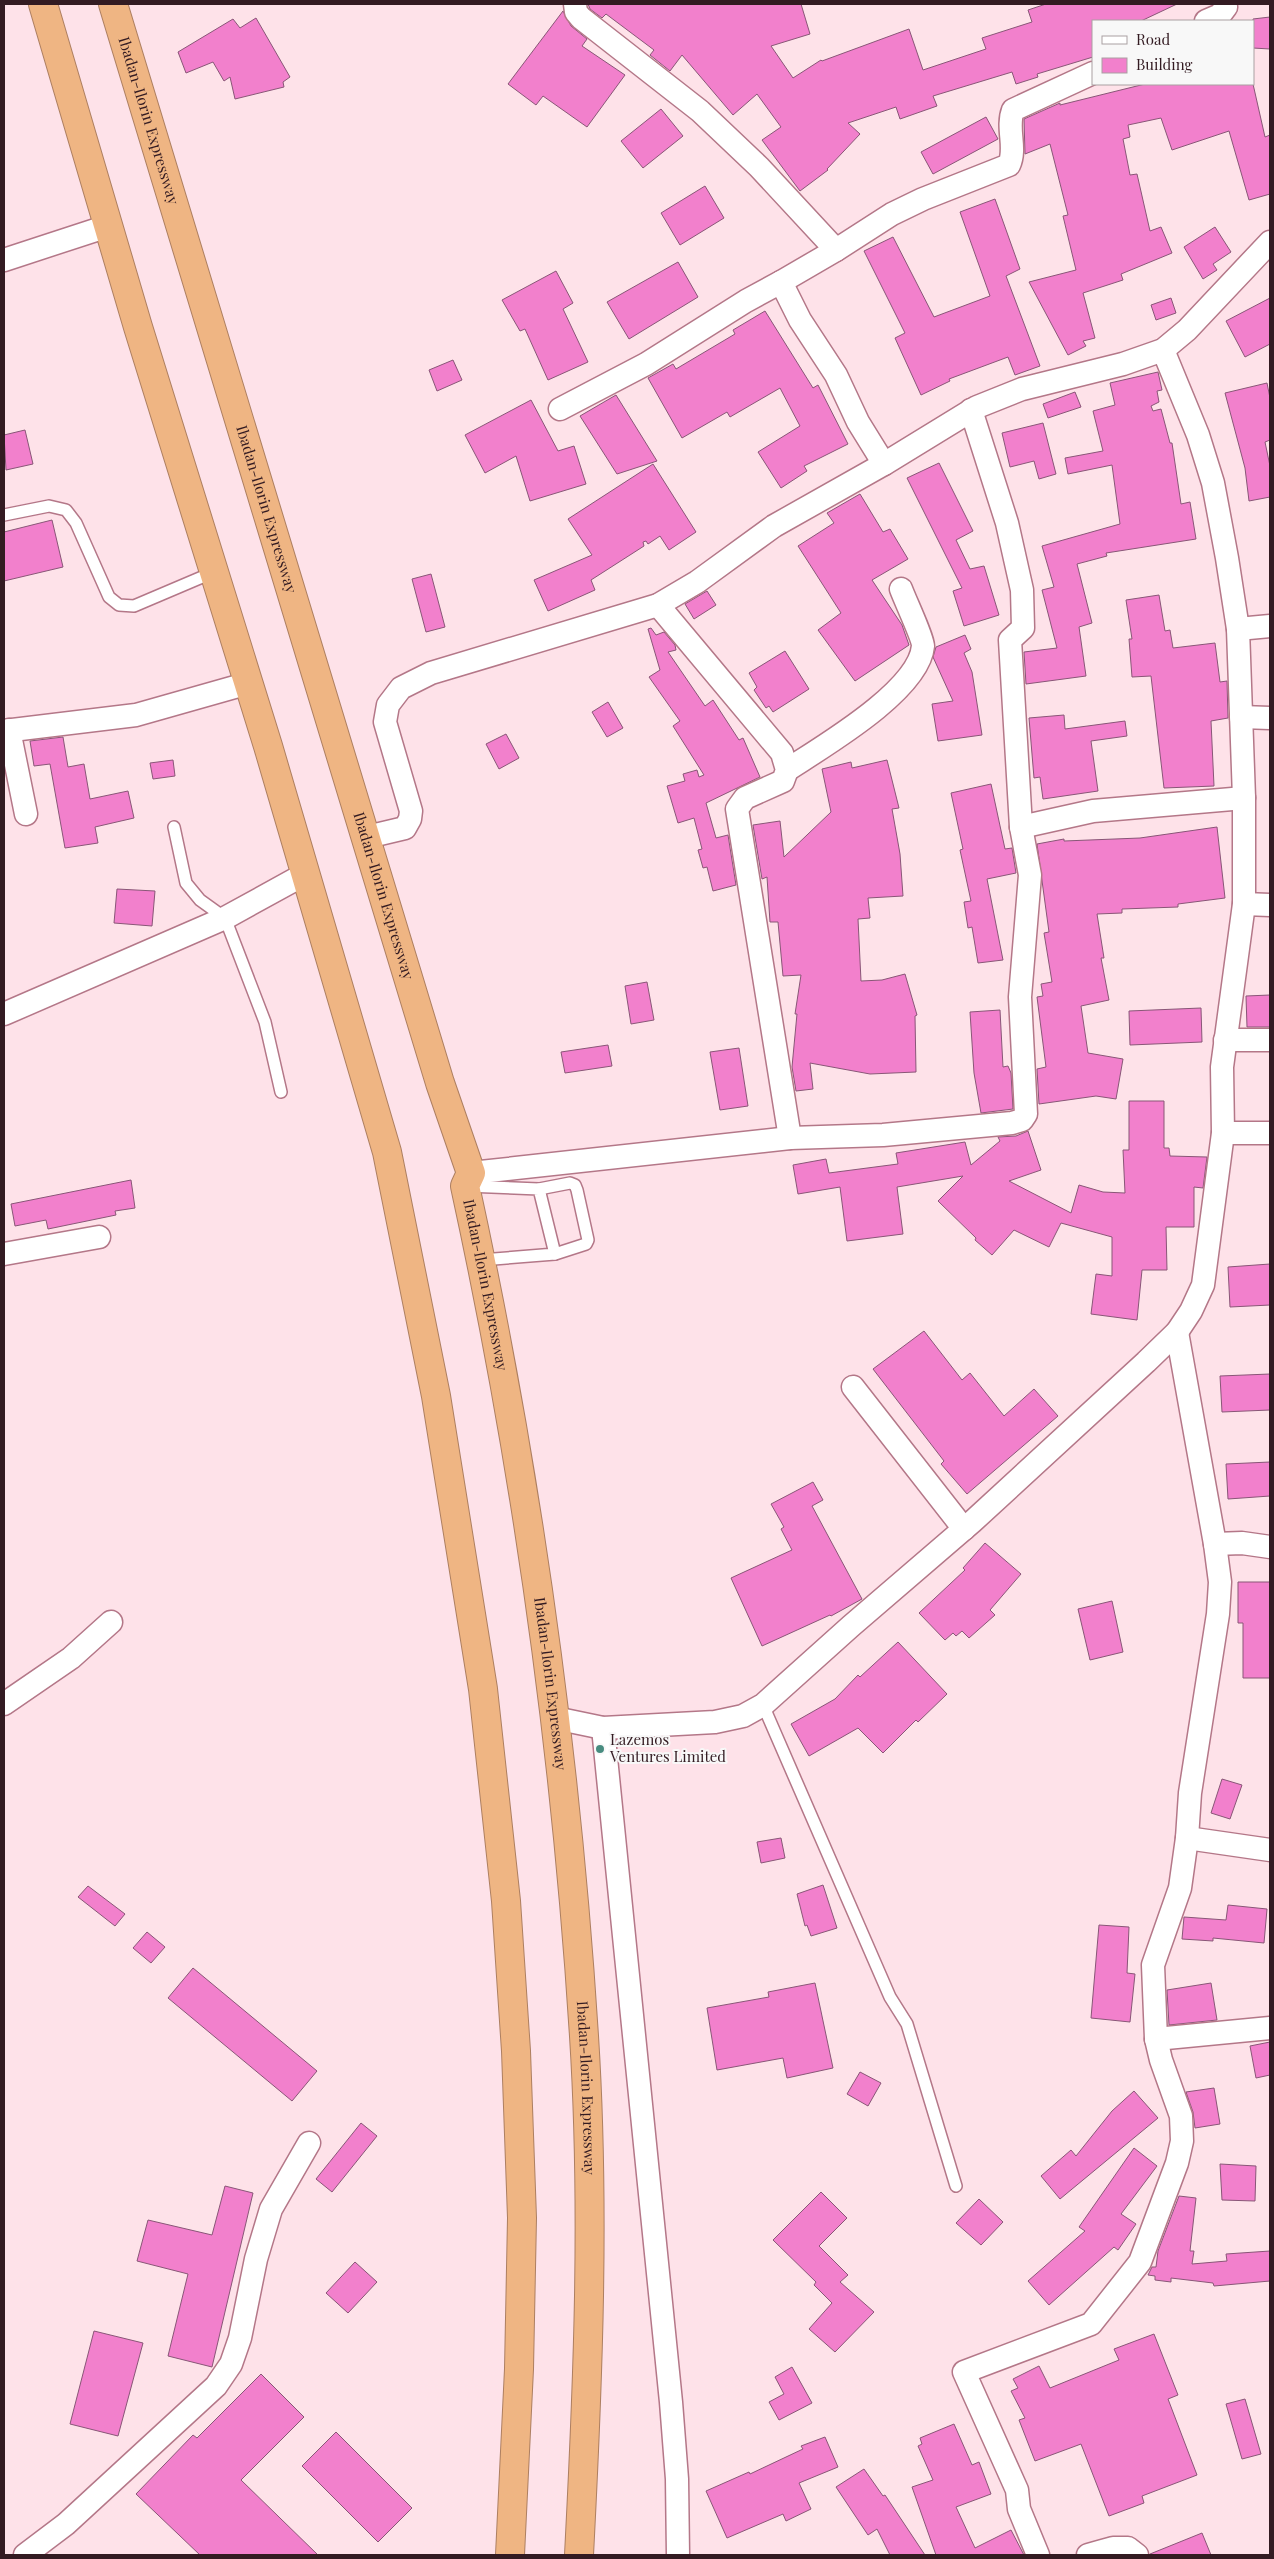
<svg xmlns="http://www.w3.org/2000/svg" width="1274" height="2559" viewBox="0 0 1274 2559" font-family="'Playfair Display',serif">
	<style>
		.building { fill: #f280cc; stroke: #895677 }
		.lines { fill: none; stroke-linecap: round; stroke-linejoin: round }
		.service-casing { stroke: #b47788; stroke-width: 14 }
		.minor-casing { stroke: #b47788; stroke-width: 25 }
		.motorway-casing { stroke: #ad7f61; stroke-width: 30 }
		.service { stroke: #fff; stroke-width: 11 }
		.minor { stroke: #fff; stroke-width: 22 }
		.motorway { stroke: #efb583; stroke-width: 28 }
		.poi-dot { fill: #488c80; stroke: #f8f8f8; stroke-width: 2 }
		.labels { text-anchor: middle; stroke-width: 4; stroke-linejoin: round; paint-order: stroke }
		.street-label { font-size: 15px; fill: #331b22; stroke: #f8f8f8 }
		.poi-label { font-size: 15px; fill: #331b22; stroke: #f8f8f8; text-anchor: start }
	</style>
	<rect width="100%" height="100%" fill="#fee2e9"/>
	<g class="building">
		<polygon points="588,4 801,4 810,34 771,46 793,78 821,60 822,61 909,29 923,70 986,49 982,38 1032,22 1028,10 1046,4 1177,4 1141,21 1093,21 1093,57 1037,74 1038,77 1016,84 1012,72 933,96 937,106 900,119 896,107 848,123 860,134 827,169 828,170 800,191 762,140 781,127 757,94 733,115 682,55 670,71 650,55 654,50 606,14 602,18 590,9"/>
		<polygon points="563,11 571,26 587,39 582,46 625,75 587,127 543,96 536,105 508,84"/>
		<polygon points="1270,17 1270,49 1253,48 1253,19"/>
		<polygon points="256,18 290,77 283,82 284,87 235,99 230,77 224,81 213,62 186,73 178,52 233,19 240,28"/>
		<polygon points="1145,84 1253,84 1265,137 1270,135 1270,194 1249,200 1229,131 1172,150 1161,118 1128,125 1130,137 1123,139 1130,175 1137,174 1150,231 1161,227 1172,253 1121,274 1123,280 1083,293 1095,338 1083,341 1086,346 1068,355 1029,282 1076,270 1063,216 1068,215 1050,144 1025,154 1024,119 1060,103 1060,105"/>
		<polygon points="661,109 683,136 643,168 621,141"/>
		<polygon points="986,117 998,139 933,174 921,152"/>
		<polygon points="705,186 724,218 680,245 661,213"/>
		<polygon points="995,199 1020,269 1006,276 1040,366 1015,375 1008,357 949,379 950,381 921,395 895,338 905,333 864,251 893,237 934,317 990,296 960,212"/>
		<polygon points="1215,227 1231,252 1213,264 1217,270 1203,279 1184,247"/>
		<polygon points="678,262 698,297 629,339 607,302"/>
		<polygon points="556,271 573,303 563,309 588,362 548,380 525,329 520,331 502,300"/>
		<polygon points="1171,298 1176,313 1156,320 1151,305"/>
		<polygon points="1270,298 1270,344 1245,357 1226,321"/>
		<polygon points="765,311 813,388 818,385 848,444 804,466 807,471 781,488 758,452 800,426 780,388 730,417 727,412 682,438 648,378 673,364 676,369 735,334 733,330"/>
		<polygon points="453,360 462,380 437,391 429,370"/>
		<polygon points="1158,372 1162,390 1157,391 1159,402 1151,406 1153,411 1161,409 1170,443 1172,443 1181,504 1190,502 1196,539 1106,553 1107,556 1077,564 1092,623 1079,627 1086,676 1026,684 1024,652 1057,648 1042,590 1054,587 1042,546 1120,524 1112,465 1068,474 1065,458 1103,451 1093,411 1115,405 1110,383"/>
		<polygon points="1267,383 1270,398 1270,440 1265,442 1270,466 1270,497 1249,501 1245,468 1225,393"/>
		<polygon points="1075,392 1081,407 1048,418 1043,404"/>
		<polygon points="616,395 657,461 617,474 580,416"/>
		<polygon points="531,400 558,451 574,446 586,484 530,501 516,456 485,473 465,435"/>
		<polygon points="1043,423 1056,474 1039,479 1034,461 1010,467 1002,433"/>
		<polygon points="25,430 33,464 6,470 4,435"/>
		<polygon points="939,463 973,531 956,540 970,569 984,566 999,615 964,626 953,591 962,588 907,478"/>
		<polygon points="653,464 696,532 669,550 660,536 648,544 646,541 643,542 644,546 591,580 595,590 548,611 534,580 592,555 568,519"/>
		<polygon points="860,494 883,532 890,529 908,559 872,580 902,625 909,645 855,681 818,630 841,613 798,546 834,523 827,513"/>
		<polygon points="52,520 63,567 4,581 4,532"/>
		<polygon points="431,574 445,627 426,632 412,579"/>
		<polygon points="707,591 716,605 694,619 685,604"/>
		<polygon points="1159,595 1165,631 1170,630 1173,648 1215,643 1220,682 1227,681 1228,718 1211,721 1214,786 1164,788 1151,676 1132,677 1129,639 1132,639 1126,600"/>
		<polygon points="651,628 656,635 664,632 675,645 676,650 668,652 705,706 713,700 739,740 743,738 760,777 706,803 716,838 728,835 736,885 713,891 707,867 703,868 698,850 702,849 694,818 678,823 667,786 685,781 683,774 697,770 699,777 704,775 673,726 680,721 649,677 660,670 648,629"/>
		<polygon points="965,635 971,649 964,653 972,672 982,735 938,741 932,704 953,701 933,657 936,647"/>
		<polygon points="785,651 809,689 773,712 769,706 766,708 754,690 757,687 749,673"/>
		<polygon points="608,702 623,728 607,737 592,712"/>
		<polygon points="1064,715 1065,729 1125,721 1127,736 1091,741 1098,791 1043,799 1040,777 1034,778 1029,718"/>
		<polygon points="506,734 519,758 499,769 486,744"/>
		<polygon points="63,737 68,767 84,764 90,799 128,791 134,818 95,827 98,843 65,848 50,764 34,766 30,741"/>
		<polygon points="173,760 175,776 153,779 150,763"/>
		<polygon points="887,760 899,808 892,809 900,854 903,896 868,898 870,918 858,919 861,981 882,980 905,974 917,1015 915,1016 916,1072 870,1074 810,1063 813,1089 796,1091 792,1067 797,1014 795,1014 801,975 783,976 778,922 770,922 767,877 762,879 753,825 780,821 784,857 831,812 822,769 851,762 852,768"/>
		<polygon points="991,784 1005,849 1012,848 1016,873 987,879 1003,960 978,963 972,927 968,928 964,902 971,901 960,850 963,849 951,793"/>
		<polygon points="1217,827 1225,898 1178,904 1178,907 1122,909 1122,913 1097,914 1104,958 1101,958 1109,1000 1081,1006 1088,1053 1123,1059 1116,1099 1096,1096 1039,1104 1037,1069 1046,1067 1037,997 1043,996 1041,984 1052,982 1044,933 1049,932 1037,844 1064,839 1064,841 1140,838"/>
		<polygon points="117,889 155,891 152,926 114,923"/>
		<polygon points="647,982 654,1020 631,1024 625,986"/>
		<polygon points="1270,995 1270,1027 1247,1027 1246,996"/>
		<polygon points="1201,1008 1202,1042 1130,1045 1129,1011"/>
		<polygon points="1000,1010 1003,1067 1008,1066 1011,1073 1013,1109 981,1113 974,1073 970,1012"/>
		<polygon points="608,1045 612,1066 565,1073 561,1052"/>
		<polygon points="739,1048 748,1106 720,1110 710,1052"/>
		<polygon points="1129,1101 1164,1101 1164,1148 1169,1148 1170,1156 1207,1157 1203,1188 1194,1187 1194,1227 1166,1227 1167,1270 1142,1270 1137,1320 1091,1314 1096,1274 1112,1276 1112,1237 1061,1223 1049,1247 1014,1230 992,1255 975,1240 976,1238 938,1201 963,1176 897,1187 903,1234 847,1241 840,1187 798,1194 793,1165 826,1159 829,1173 898,1164 896,1153 965,1142 971,1165 1000,1141 998,1137 1016,1136 1028,1131 1041,1170 1009,1181 1071,1213 1079,1185 1103,1192 1125,1193 1123,1150 1129,1150"/>
		<polygon points="131,1180 135,1208 115,1211 116,1215 48,1229 46,1220 15,1226 11,1204"/>
		<polygon points="1270,1264 1270,1305 1230,1307 1228,1267"/>
		<polygon points="924,1331 962,1380 970,1373 1004,1416 1034,1389 1058,1416 967,1494 941,1464 944,1461 873,1369"/>
		<polygon points="1270,1374 1270,1410 1222,1412 1220,1376"/>
		<polygon points="1270,1462 1270,1496 1228,1499 1226,1464"/>
		<polygon points="813,1482 823,1500 812,1506 862,1599 831,1616 830,1615 762,1646 731,1578 792,1550 781,1529 784,1527 771,1504"/>
		<polygon points="985,1543 1021,1574 990,1610 995,1615 969,1638 962,1631 956,1636 953,1633 945,1640 919,1613 965,1570 963,1568"/>
		<polygon points="1238,1582 1270,1582 1270,1678 1243,1678 1243,1623 1238,1623"/>
		<polygon points="1112,1601 1123,1652 1090,1660 1078,1609"/>
		<polygon points="898,1642 947,1694 918,1722 916,1720 883,1753 858,1728 809,1756 791,1724 835,1699 858,1675 860,1677"/>
		<polygon points="1222,1779 1242,1785 1230,1819 1211,1813"/>
		<polygon points="781,1838 785,1858 761,1863 757,1842"/>
		<polygon points="823,1885 837,1928 811,1936 807,1925 805,1926 797,1894"/>
		<polygon points="88,1886 125,1914 115,1926 78,1897"/>
		<polygon points="1228,1905 1267,1909 1264,1943 1213,1938 1213,1941 1182,1939 1184,1917 1226,1920"/>
		<polygon points="1099,1925 1129,1927 1127,1973 1135,1974 1130,2022 1091,2018"/>
		<polygon points="147,1932 165,1947 151,1963 133,1948"/>
		<polygon points="193,1968 317,2071 292,2101 168,1998"/>
		<polygon points="815,1983 833,2068 787,2078 783,2058 717,2070 707,2008 769,1997 768,1992"/>
		<polygon points="1211,1983 1217,2020 1169,2025 1167,1990"/>
		<polygon points="1270,2042 1270,2075 1256,2078 1250,2046"/>
		<polygon points="860,2072 881,2083 868,2106 847,2094"/>
		<polygon points="1214,2088 1220,2124 1195,2128 1193,2112 1186,2092"/>
		<polygon points="1134,2091 1158,2118 1060,2199 1041,2176 1071,2150 1076,2156 1112,2111"/>
		<polygon points="361,2123 377,2136 332,2192 316,2179"/>
		<polygon points="1134,2148 1157,2166 1121,2214 1136,2224 1118,2250 1114,2247 1049,2305 1028,2281 1085,2231 1079,2227"/>
		<polygon points="1220,2164 1256,2166 1255,2201 1222,2200"/>
		<polygon points="225,2186 253,2193 212,2367 168,2356 188,2274 137,2261 148,2220 212,2235"/>
		<polygon points="821,2192 847,2218 819,2246 848,2275 840,2282 874,2312 835,2352 809,2329 832,2303 814,2285 816,2282 773,2240"/>
		<polygon points="1179,2196 1196,2198 1190,2251 1194,2251 1192,2264 1227,2261 1226,2254 1270,2251 1270,2281 1214,2286 1213,2283 1171,2278 1171,2282 1155,2280 1155,2276 1148,2275 1152,2267 1156,2267 1158,2251"/>
		<polygon points="979,2199 1003,2222 981,2245 956,2223"/>
		<polygon points="355,2262 377,2282 348,2313 326,2293"/>
		<polygon points="94,2331 143,2343 118,2436 70,2424"/>
		<polygon points="1154,2334 1178,2395 1168,2399 1197,2475 1142,2496 1144,2503 1109,2516 1081,2444 1035,2461 1019,2420 1025,2418 1011,2391 1018,2388 1013,2379 1039,2366 1050,2388 1119,2360 1114,2349"/>
		<polygon points="792,2367 812,2403 779,2420 769,2402 784,2394 775,2377"/>
		<polygon points="261,2374 304,2417 241,2480 318,2555 200,2555 136,2494 193,2435 197,2438"/>
		<polygon points="1245,2399 1261,2454 1242,2459 1226,2404"/>
		<polygon points="954,2424 972,2465 979,2462 991,2494 956,2507 975,2548 1011,2530 1024,2555 936,2555 912,2487 933,2480 918,2446 922,2444 920,2438"/>
		<polygon points="336,2432 412,2508 378,2542 302,2466"/>
		<polygon points="825,2437 838,2467 799,2483 811,2509 786,2521 783,2514 727,2538 706,2491 749,2472 750,2474 803,2449 801,2446"/>
		<polygon points="864,2469 883,2496 885,2495 925,2555 890,2555 877,2529 868,2535 836,2487"/>
		<polygon points="1202,2533 1211,2555 1150,2555 1150,2554"/>
	</g>
	<g class="lines">
		<g class="service-casing">
			<g id="service">
				<polyline points="4,515 49,506 66,510 76,523 109,597 119,605 134,606 214,572"/>
				<polyline points="174,827 186,883 200,900 225,918 265,1022 281,1092"/>
				<polyline points="466,1186 539,1189 555,1254 481,1260"/>
				<polyline points="539,1189 570,1183 575,1185 577,1190 588,1240 586,1244 555,1254"/>
				<polyline points="763,1705 890,1997 907,2024 956,2186"/>
			</g>
		</g>
		<g class="minor-casing">
			<g id="minor">
				<path d="M575,4L576,12L581,18L700,111L759,167L836,250L892,214L923,199L1009,165C1017,148 1006,128 1013,110L1093,73"/>
				<polyline points="1206,21 1220,15 1226,7 1225,4"/>
				<polyline points="4,260 108,226"/>
				<polyline points="781,282 836,250"/>
				<polyline points="560,409 646,364 746,301 781,282 800,320 836,375 858,422 884,464"/>
				<polyline points="658,605 782,753 787,770 783,781 745,798 737,809 790,1138"/>
				<polyline points="1238,629 1270,626"/>
				<polyline points="1241,717 1270,718"/>
				<polyline points="9,730 26,814"/>
				<polyline points="4,731 136,715 249,683"/>
				<path d="M787,770C822,747 919,691 923,646C923,638 905,600 901,589"/>
				<polyline points="1021,827 1093,811 1244,798"/>
				<polyline points="367,837 405,828 410,819 411,811 385,722 388,705 401,688 431,673 658,605 697,582 774,526 884,464 977,407 1022,389 1123,364 1163,350 1187,330 1270,242"/>
				<polyline points="1244,904 1270,905"/>
				<polyline points="4,1014 225,918 305,874"/>
				<polyline points="1225,1040 1270,1040"/>
				<polyline points="1223,1133 1270,1133"/>
				<polyline points="471,1173 790,1138 883,1135 1012,1123 1022,1120 1026,1114 1020,997 1030,875 1021,827 1010,640 1023,628 1022,590 1007,523 971,410"/>
				<polyline points="4,1254 99,1237"/>
				<polyline points="853,1387 964,1529"/>
				<polyline points="1215,1544 1242,1543 1270,1547"/>
				<polyline points="4,1704 71,1658 111,1622"/>
				<polyline points="555,1718 603,1728 715,1722 743,1716 763,1705 851,1626 972,1522 1146,1362 1177,1332 1191,1311 1203,1285 1223,1133 1222,1067 1244,904 1244,798 1238,629 1227,558 1213,483 1198,435 1163,350"/>
				<polyline points="603,1728 671,2402 677,2479 678,2555"/>
				<polyline points="1187,1838 1270,1850"/>
				<polyline points="1156,2039 1270,2028"/>
				<polyline points="25,2555 66,2524 216,2386 231,2364 240,2338 256,2259 271,2209 309,2143"/>
				<polyline points="1038,2555 1019,2509 1017,2490 964,2372 1091,2324 1140,2262 1177,2163 1182,2141 1181,2116 1161,2060 1156,2039 1153,1965 1180,1888 1187,1838 1190,1793 1218,1614 1220,1582 1215,1544 1177,1332"/>
				<polyline points="1088,2555 1113,2548 1128,2548 1137,2555"/>
			</g>
		</g>
		<g class="motorway-casing">
			<g id="motorway">
				<polyline points="43,4 138,327 268,746 387,1152 436,1396 483,1689 506,1901 516,2051 522,2218 519,2369 510,2555"/>
				<path id="s1" d="M113,4L440,1083L471,1173L465,1186C526,1466 566,1750 584,2036C595,2209 588,2383 579,2555"/>
			</g>
		</g>
		<use href="#service" class="service"/>
		<use href="#minor" class="minor"/>
		<use href="#motorway" class="motorway"/>
	</g>
	<circle class="poi-dot" cx="600" cy="1749" r="5"/>
	<g class="labels">
		<g class="street-label">
			<text dy="5" stroke="none"><textPath href="#s1" startOffset="122">Ibadan-Ilorin Expressway</textPath></text>
			<text dy="5" stroke="none"><textPath href="#s1" startOffset="528">Ibadan-Ilorin Expressway</textPath></text>
			<text dy="5" stroke="none"><textPath href="#s1" startOffset="932">Ibadan-Ilorin Expressway</textPath></text>
			<text dy="5" stroke="none"><textPath href="#s1" startOffset="1338">Ibadan-Ilorin Expressway</textPath></text>
			<text dy="5" stroke="none"><textPath href="#s1" startOffset="1742">Ibadan-Ilorin Expressway</textPath></text>
			<text dy="5" stroke="none"><textPath href="#s1" startOffset="2148">Ibadan-Ilorin Expressway</textPath></text>
		</g>
		<g class="poi-label">
			<text x="610" y="1745">Lazemos<tspan x="610" dy="17">Ventures Limited</tspan></text>
		</g>
	</g>
	<rect width="1274" height="2559" fill="none" stroke="#331b22" stroke-width="10"/>
	<rect x="1092" y="20" width="162" height="65" fill="#f8f8f8" stroke="#a9a0a2"/>
	<rect x="1102" y="36" width="25" height="8" fill="#ffffff" stroke="#a9a0a2"/>
	<text x="1136" y="45" font-size="15" fill="#331b22">Road</text>
	<rect x="1102" y="58" width="25" height="15" fill="#f280cc" stroke="#a9a0a2"/>
	<text x="1136" y="70" font-size="15" fill="#331b22">Building</text>
</svg>
